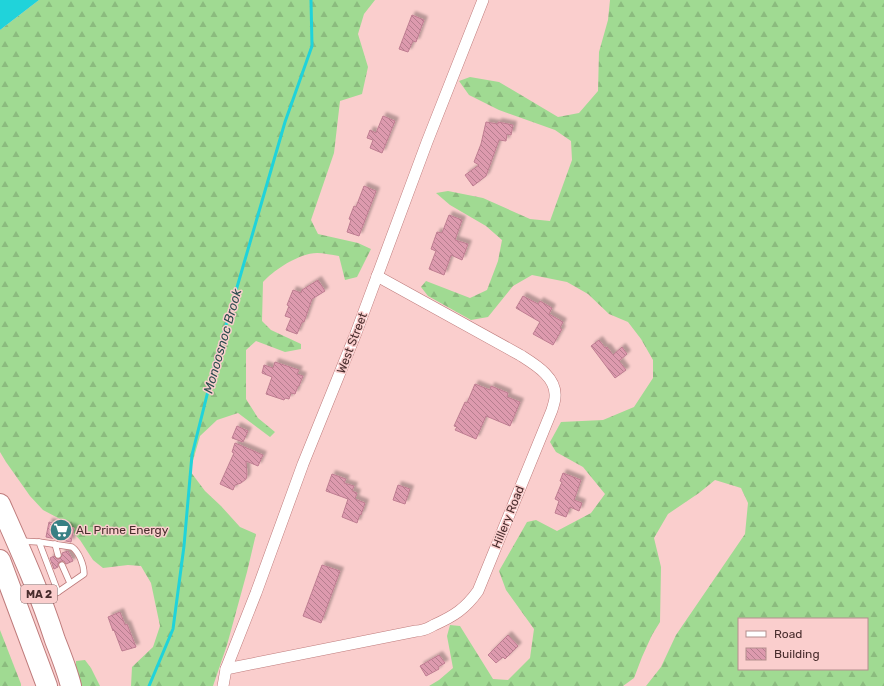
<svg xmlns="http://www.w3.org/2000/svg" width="884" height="686" viewBox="0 0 884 686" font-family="Rubik,sans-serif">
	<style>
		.forest { fill: url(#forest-firs); fill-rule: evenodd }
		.water { fill: #20d3da }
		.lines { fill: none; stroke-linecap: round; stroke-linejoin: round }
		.stream { stroke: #20d3da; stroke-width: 3 }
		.building { fill: url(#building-back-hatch); stroke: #be7d91; filter: url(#shadow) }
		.lane-casing { stroke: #be7b7b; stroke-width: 7 }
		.street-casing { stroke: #be7b7b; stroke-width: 12 }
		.highway-casing { stroke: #be7b7b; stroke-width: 22 }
		.lane { stroke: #fff; stroke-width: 5.5 }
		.street { stroke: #fff; stroke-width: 11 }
		.highway { stroke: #fff; stroke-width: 20 }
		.labels { text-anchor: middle; stroke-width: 3; stroke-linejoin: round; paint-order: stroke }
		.shield { fill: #facecd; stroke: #7e5d5d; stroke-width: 1 }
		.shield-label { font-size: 11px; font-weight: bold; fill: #492d2d }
		.street-label { font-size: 12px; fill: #492d2d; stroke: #facecd }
		.poi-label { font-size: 12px; fill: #492d2d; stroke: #facecd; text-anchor: start }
		.water-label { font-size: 13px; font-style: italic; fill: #2b4c4e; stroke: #facecd }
	</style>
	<defs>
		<pattern id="forest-firs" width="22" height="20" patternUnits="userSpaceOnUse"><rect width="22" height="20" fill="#a0da92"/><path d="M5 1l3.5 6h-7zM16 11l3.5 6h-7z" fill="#8bbb7e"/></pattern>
		<pattern id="building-back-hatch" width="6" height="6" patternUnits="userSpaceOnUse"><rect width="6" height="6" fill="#dd9aae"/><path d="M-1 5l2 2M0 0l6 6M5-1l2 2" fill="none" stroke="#b57e8e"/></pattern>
		<filter id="shadow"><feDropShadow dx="3.5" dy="-3.5" stdDeviation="1" flood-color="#0004"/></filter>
	</defs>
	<rect width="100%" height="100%" fill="#facecd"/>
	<g class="forest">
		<path d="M39,0H375L364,14L358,34L368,67L362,94L340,101L334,153L311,220L318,234L358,243L371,249L357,277L345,280L339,256C332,255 324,253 317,253C300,253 275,269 263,282L262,321L271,330L301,344V349L285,352L256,341L246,350V399L258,418L275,432L270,437L238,413L217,420L200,436L190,471L205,491L221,506L240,527L256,534L247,572L227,645L213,686H131L132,667L153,647L160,626L151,583L141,566L128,565L103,568L93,560L80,540L60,519L43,510L30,496L6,462L0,452V30Z"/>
		<path d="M610,0H884V686H646L661,667L676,635L745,534L748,503L741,488L715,480L699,493L668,514L654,538L661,567L660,622L652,635L642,657L634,678L623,686H429L439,680L453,668L447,636L450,625L460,626L493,679L508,680L530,658L534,629L506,590L499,571L527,522L536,520L557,531L591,513L605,494L583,467L556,452L550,442L561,422L603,420L634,407L653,378V360L641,339L628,322L609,314L588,294L567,282L532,275L513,286L488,317L471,320L428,296L421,287L426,281L470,298L487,290L498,261L502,240L486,226L450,205L436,193L448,191L483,198L530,219L550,221L572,160L571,141L555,130L499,110L469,95L459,81L470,77L499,82L558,117L579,113L598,91L599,52L608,20ZM739,619H867V669H739Z"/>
		<polygon points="0,630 21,684 21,686 0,686"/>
		<polygon points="85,660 91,668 100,686 80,686 76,670 76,661"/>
	</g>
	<polygon class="water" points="0,0 39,0 0,30"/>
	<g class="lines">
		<polyline class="stream" points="149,686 173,629 184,546 192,455 215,363 285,122 312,46 311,0"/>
	</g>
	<g class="building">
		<polygon points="412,15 424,20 416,42 413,41 408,52 399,49"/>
		<polygon points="383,116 395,121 382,153 370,148 373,140 367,138 370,130 376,133"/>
		<polygon points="486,122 498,124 498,122 513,125 511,135 507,134 506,141 499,140 486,176 473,186 465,175 479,165 474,162 481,144"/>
		<polygon points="364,186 376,191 359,236 347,232 351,220 349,219 354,206 356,207"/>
		<polygon points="449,215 462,220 455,240 468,244 462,260 451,255 444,275 429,269 436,251 431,249 437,232 442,233"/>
		<polygon points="318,280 325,291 312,299 304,322 302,322 297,334 286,330 291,318 285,316 289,306 287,305 293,290 301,293 302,290"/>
		<polygon points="523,296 538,304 540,301 552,308 549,314 563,322 560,328 562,329 553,345 533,334 540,322 516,308"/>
		<polygon points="599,340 605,348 607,347 613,355 622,347 627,354 619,361 626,370 615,378 591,346"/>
		<polygon points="275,362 299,370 297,374 303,376 299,386 298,386 295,394 291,393 289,399 285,398 284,400 266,394 272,377 262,373 264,365 273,368"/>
		<polygon points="475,384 490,390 491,386 508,393 507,397 520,402 510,426 486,416 476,439 455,430 457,427 454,426 465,402 467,403"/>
		<polygon points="237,426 248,431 243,442 232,438"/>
		<polygon points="235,443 263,455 258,466 246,461 247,475 246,479 241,483 235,485 233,490 220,484 234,453 232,452"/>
		<polygon points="563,473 581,480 574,500 582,503 579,511 570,507 566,517 555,513 559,501 555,499 562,482 560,481"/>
		<polygon points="332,474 346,479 344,483 354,486 352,491 357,493 355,499 365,503 361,515 360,514 357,523 342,517 348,499 326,491"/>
		<polygon points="398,485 410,489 405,504 393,500"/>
		<polygon points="49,522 74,528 71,542 46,537"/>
		<polygon points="68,551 73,561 66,564 64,561 61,561 58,563 58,567 54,569 50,558 54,556 57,559 59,559 62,556 62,553"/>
		<polygon points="322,565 340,571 321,623 303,616"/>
		<polygon points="120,612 125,625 127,624 136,647 122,651 114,630 113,631 108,617"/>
		<polygon points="508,635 518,646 505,659 503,657 496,663 488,655"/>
		<polygon points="439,655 445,663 438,667 439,669 426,676 420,666"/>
	</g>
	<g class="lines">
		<g class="lane-casing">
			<g id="lane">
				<polyline points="21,541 39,542 58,592 45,599"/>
				<path d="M39,542L72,547C79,552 84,565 84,574L58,592"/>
				<polyline points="55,544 58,555"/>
				<polyline points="62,565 70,583"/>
			</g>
		</g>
		<g class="street-casing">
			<g id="street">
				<path d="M226,669L416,631C424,631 428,628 434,625C454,616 465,609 478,591L552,410C553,406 555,401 555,397C557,377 534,364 520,355L377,276"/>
				<polyline points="223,686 226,669 256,593 303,464 356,333 427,142 483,0"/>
			</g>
		</g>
		<g class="highway-casing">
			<g id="highway">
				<path d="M0,504C20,549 40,593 55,640C61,655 67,670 71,686"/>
				<polyline points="0,560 47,686"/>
			</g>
		</g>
		<use href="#lane" class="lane"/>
		<use href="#street" class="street"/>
		<use href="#highway" class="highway"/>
	</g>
	<defs>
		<g id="supermarket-disc" transform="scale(1.15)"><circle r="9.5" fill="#388084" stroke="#facecd"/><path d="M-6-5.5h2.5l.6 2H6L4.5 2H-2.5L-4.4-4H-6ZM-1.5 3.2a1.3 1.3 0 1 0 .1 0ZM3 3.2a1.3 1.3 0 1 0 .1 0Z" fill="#fff"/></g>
	</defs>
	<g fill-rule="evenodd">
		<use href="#supermarket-disc" x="61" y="530"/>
	</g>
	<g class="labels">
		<rect class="shield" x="21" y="585" width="36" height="18" rx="3"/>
		<g class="shield-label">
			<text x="39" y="598">MA 2</text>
		</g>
		<g class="street-label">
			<text transform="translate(352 343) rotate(-69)" y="4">West Street</text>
			<text transform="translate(508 517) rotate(-68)" y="4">Hillery Road</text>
		</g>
		<g class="poi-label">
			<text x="76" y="534">AL Prime Energy</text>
		</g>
		<g class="water-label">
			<text transform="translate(222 341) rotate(-74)" y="5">Monoosnoc Brook</text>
		</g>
	</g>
	<rect x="738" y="618" width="130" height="52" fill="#facecd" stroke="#b38e8d"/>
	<rect x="746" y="631" width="20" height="6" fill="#ffffff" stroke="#b38e8d"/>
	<text x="774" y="638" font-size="12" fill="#492d2d">Road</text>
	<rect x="746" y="648" width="20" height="12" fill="url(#building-back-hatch)" stroke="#b38e8d"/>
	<text x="774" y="658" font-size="12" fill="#492d2d">Building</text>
</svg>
